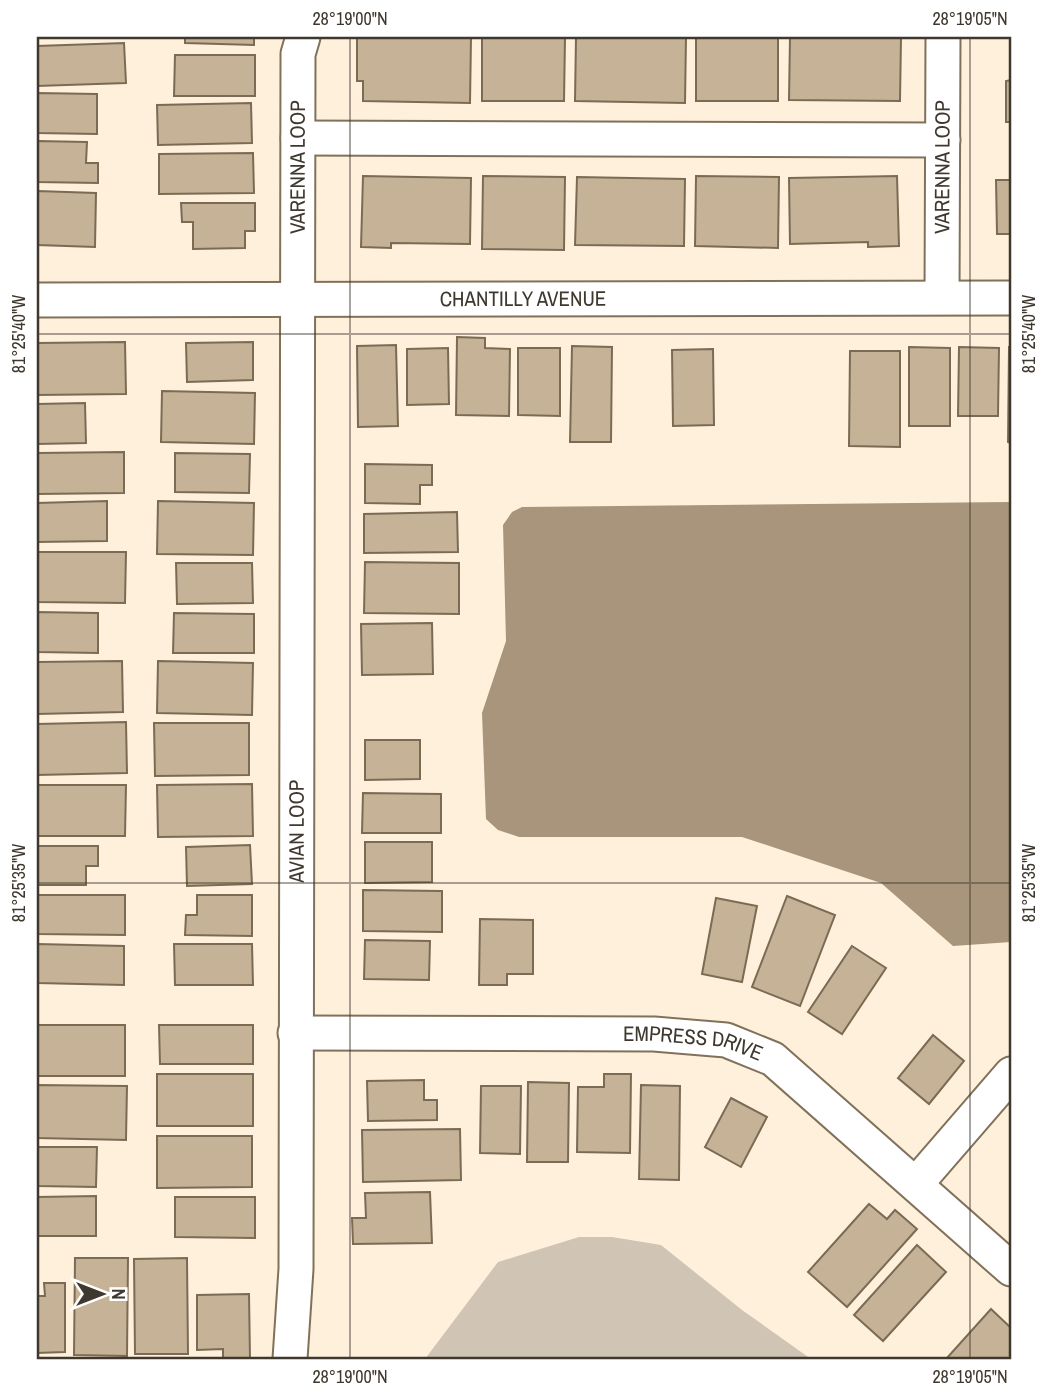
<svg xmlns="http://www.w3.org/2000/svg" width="1048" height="1396" viewBox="0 0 1048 1396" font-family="'Archivo Narrow',sans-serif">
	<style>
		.green { fill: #d0c4b4 }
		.water { fill: #a8957b }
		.building { fill: #c5b297; stroke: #7b6b55; stroke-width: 2 }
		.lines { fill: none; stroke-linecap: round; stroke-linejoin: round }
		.minor-casing { stroke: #80715a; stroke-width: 37 }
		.minor { stroke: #fff; stroke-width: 33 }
		.ticks { fill: none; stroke: #3f382e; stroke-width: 2; stroke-opacity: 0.45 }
		.labels { text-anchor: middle; stroke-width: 7; stroke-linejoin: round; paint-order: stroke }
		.street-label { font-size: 21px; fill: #3f382e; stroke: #fff }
		.neatline { fill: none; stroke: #3f382e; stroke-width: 2.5 }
		.ticks-label { font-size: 18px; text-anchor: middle; fill: #3f382e }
	</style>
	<rect width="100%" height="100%" fill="#fff0dc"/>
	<polygon class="green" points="579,1237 612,1237 661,1245 742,1310 811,1359 425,1359 498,1262"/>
	<polygon class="water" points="1011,502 1011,942 953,946 881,883 742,837 519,837 498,830 486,819 482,713 506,641 503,525 512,512 522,507"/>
	<g class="building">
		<polygon points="185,37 254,37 254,45 185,43"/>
		<polygon points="357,37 471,37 470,103 363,101 363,81 357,81"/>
		<polygon points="482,37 565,37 564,101 482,101"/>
		<polygon points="576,37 686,37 685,103 575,101"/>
		<rect x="696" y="37" width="82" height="64"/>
		<polygon points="790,37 901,38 900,101 789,100"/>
		<polygon points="124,43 126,83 37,86 37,46"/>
		<polygon points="175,55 255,55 255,96 174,96"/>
		<polygon points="1011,80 1011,122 1006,122 1006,81"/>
		<polygon points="37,93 97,94 97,134 37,133"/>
		<polygon points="251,103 252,143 158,145 157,105"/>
		<polygon points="37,141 87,142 86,163 98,163 98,183 37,182"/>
		<polygon points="253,153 254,193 159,194 159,154"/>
		<polygon points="363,176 471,178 470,244 391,243 391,248 361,247"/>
		<polygon points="483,176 565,177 564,250 482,249"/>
		<polygon points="696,176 779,177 778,248 695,246"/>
		<polygon points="897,176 899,246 868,247 868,242 790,244 789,178"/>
		<polygon points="577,177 685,179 684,246 575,245"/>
		<polygon points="996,180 1011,180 1011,234 997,234"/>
		<polygon points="37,191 96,193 95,247 37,245"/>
		<polygon points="181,203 255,203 255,231 245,231 245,248 193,249 193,222 182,222"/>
		<polygon points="457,337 485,338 485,348 510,349 509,416 456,415"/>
		<polygon points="125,342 126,394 37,395 37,343"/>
		<polygon points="253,342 253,380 187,382 186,343"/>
		<polygon points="396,345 398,426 358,427 357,346"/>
		<polygon points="572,346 612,347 611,442 570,442"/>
		<polygon points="909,347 950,348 950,426 909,426"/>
		<polygon points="959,347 999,348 998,416 958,416"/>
		<polygon points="1009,347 1011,347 1011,443 1008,442"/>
		<polygon points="448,348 449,404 407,405 407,349"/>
		<polygon points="518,348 560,348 560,416 518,415"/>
		<polygon points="713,349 714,425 673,426 672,350"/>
		<polygon points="850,351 900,351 900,447 849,446"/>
		<polygon points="162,391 255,393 254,444 161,442"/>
		<polygon points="85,403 86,443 37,444 37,404"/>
		<polygon points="124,452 124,493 37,494 37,453"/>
		<polygon points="175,453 250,454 249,493 175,492"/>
		<polygon points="365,464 432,465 432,485 420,485 420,504 365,503"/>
		<polygon points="107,501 107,541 37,542 37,503"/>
		<polygon points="158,501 254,503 253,555 157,554"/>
		<polygon points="457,512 458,552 364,553 364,514"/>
		<polygon points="37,552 126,552 125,603 37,602"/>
		<polygon points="365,562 459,563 459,614 364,613"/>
		<polygon points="176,563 252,563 253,603 177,604"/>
		<polygon points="37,612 98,613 98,653 37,652"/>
		<polygon points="174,613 254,614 254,653 173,653"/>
		<polygon points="432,623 433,674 362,675 361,624"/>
		<polygon points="122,661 123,712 37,714 37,662"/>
		<polygon points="158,661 253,663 252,715 157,713"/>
		<polygon points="126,722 127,773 37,775 37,724"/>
		<polygon points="154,723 249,723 249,775 155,776"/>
		<polygon points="365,740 420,740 420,779 365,780"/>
		<polygon points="252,784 253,836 158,837 157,785"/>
		<polygon points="37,785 126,785 125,836 37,836"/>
		<polygon points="363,793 441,794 441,833 362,833"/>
		<polygon points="365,842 432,842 432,882 365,883"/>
		<polygon points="250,845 252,884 187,886 186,847"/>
		<polygon points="37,846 98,846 98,866 86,866 86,885 37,885"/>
		<polygon points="363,890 442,891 442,932 363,931"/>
		<polygon points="37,895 125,895 125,935 37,934"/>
		<polygon points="197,895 252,895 252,936 185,935 186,915 197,915"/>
		<polygon points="787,896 835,915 800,1006 752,987"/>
		<polygon points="716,898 757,906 742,982 702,974"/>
		<polygon points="480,919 533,920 533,974 507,974 507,985 479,985"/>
		<polygon points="365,940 430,941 429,980 364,979"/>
		<polygon points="37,944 124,946 124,985 37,983"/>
		<polygon points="174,944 252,944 253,985 175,985"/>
		<polygon points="852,946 886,968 842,1034 808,1012"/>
		<rect x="37" y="1025" width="88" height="51"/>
		<polygon points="159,1025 253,1025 253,1064 160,1064"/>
		<polygon points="933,1035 964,1061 929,1104 898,1078"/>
		<rect x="157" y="1074" width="96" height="52"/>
		<polygon points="604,1074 631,1074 630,1153 577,1152 578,1087 604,1087"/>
		<polygon points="424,1080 424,1100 437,1100 437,1120 368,1121 367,1081"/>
		<polygon points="528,1082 569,1083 568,1162 527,1162"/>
		<polygon points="37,1085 127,1086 126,1140 37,1138"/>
		<polygon points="641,1085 680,1086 679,1180 639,1179"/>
		<polygon points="481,1086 521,1086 520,1154 480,1153"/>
		<polygon points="731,1098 767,1117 741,1167 705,1147"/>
		<polygon points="460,1129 461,1180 363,1182 362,1130"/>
		<polygon points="157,1136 252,1136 252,1187 157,1188"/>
		<polygon points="37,1147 97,1147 96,1187 37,1186"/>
		<polygon points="430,1192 432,1243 353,1244 352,1218 366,1218 365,1193"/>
		<polygon points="96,1196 96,1236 37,1236 37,1197"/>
		<polygon points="175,1197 255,1197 255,1238 175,1237"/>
		<polygon points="869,1204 887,1219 895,1210 917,1229 847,1307 808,1272"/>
		<polygon points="917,1245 946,1272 883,1341 854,1315"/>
		<polygon points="75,1258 128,1258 127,1356 74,1355"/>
		<polygon points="187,1258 188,1354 135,1354 134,1259"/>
		<polygon points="44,1283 65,1283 65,1352 37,1353 37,1296 45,1296"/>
		<polygon points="249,1294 250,1359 223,1359 223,1349 197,1350 197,1295"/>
		<polygon points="991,1309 1011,1328 1011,1359 946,1359"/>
	</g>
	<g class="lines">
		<g class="minor-casing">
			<g id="minor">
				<polyline points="298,138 943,140"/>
				<path id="s1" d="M942,297L943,37"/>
				<path id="s2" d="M37,300L1011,298"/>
				<path id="s3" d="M295,1033L654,1034L726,1040L773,1059L1011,1269"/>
				<polyline points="916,1184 1011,1074"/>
				<path id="s4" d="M290,1359L296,1269L298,54L303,37"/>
			</g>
		</g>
		<use href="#minor" class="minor"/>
	</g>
	<path class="ticks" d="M350,37V1359M970,37V1359M37,334H1011M37,883H1011"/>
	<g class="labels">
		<g class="street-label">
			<text dy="7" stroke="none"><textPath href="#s1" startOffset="130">VARENNA LOOP</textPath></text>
			<text dy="7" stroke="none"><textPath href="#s4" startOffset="1192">VARENNA LOOP</textPath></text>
			<text dy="7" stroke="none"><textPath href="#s2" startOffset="486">CHANTILLY AVENUE</textPath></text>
			<text dy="7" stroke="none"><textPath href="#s4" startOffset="528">AVIAN LOOP</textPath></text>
			<text dy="7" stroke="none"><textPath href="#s3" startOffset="399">EMPRESS DRIVE</textPath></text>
		</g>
	</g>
	<rect width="1048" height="1396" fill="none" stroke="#ffffff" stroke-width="77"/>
	<g transform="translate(102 1294) rotate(90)" stroke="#ffffff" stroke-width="5" paint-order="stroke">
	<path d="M0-5L12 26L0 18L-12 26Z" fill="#3f382e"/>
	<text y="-10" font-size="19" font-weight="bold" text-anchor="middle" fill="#3f382e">N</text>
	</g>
	<rect x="38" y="38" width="972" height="1320" class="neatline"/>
	<g class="ticks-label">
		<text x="350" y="25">28°19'00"N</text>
		<text x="970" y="25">28°19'05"N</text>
		<text transform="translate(1029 334) rotate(-90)" y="6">81°25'40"W</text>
		<text transform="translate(19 334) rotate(-90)" y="6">81°25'40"W</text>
		<text transform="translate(1029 883) rotate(-90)" y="6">81°25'35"W</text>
		<text transform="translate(19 883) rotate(-90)" y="6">81°25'35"W</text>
		<text x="350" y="1383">28°19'00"N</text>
		<text x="970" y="1383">28°19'05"N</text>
	</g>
</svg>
